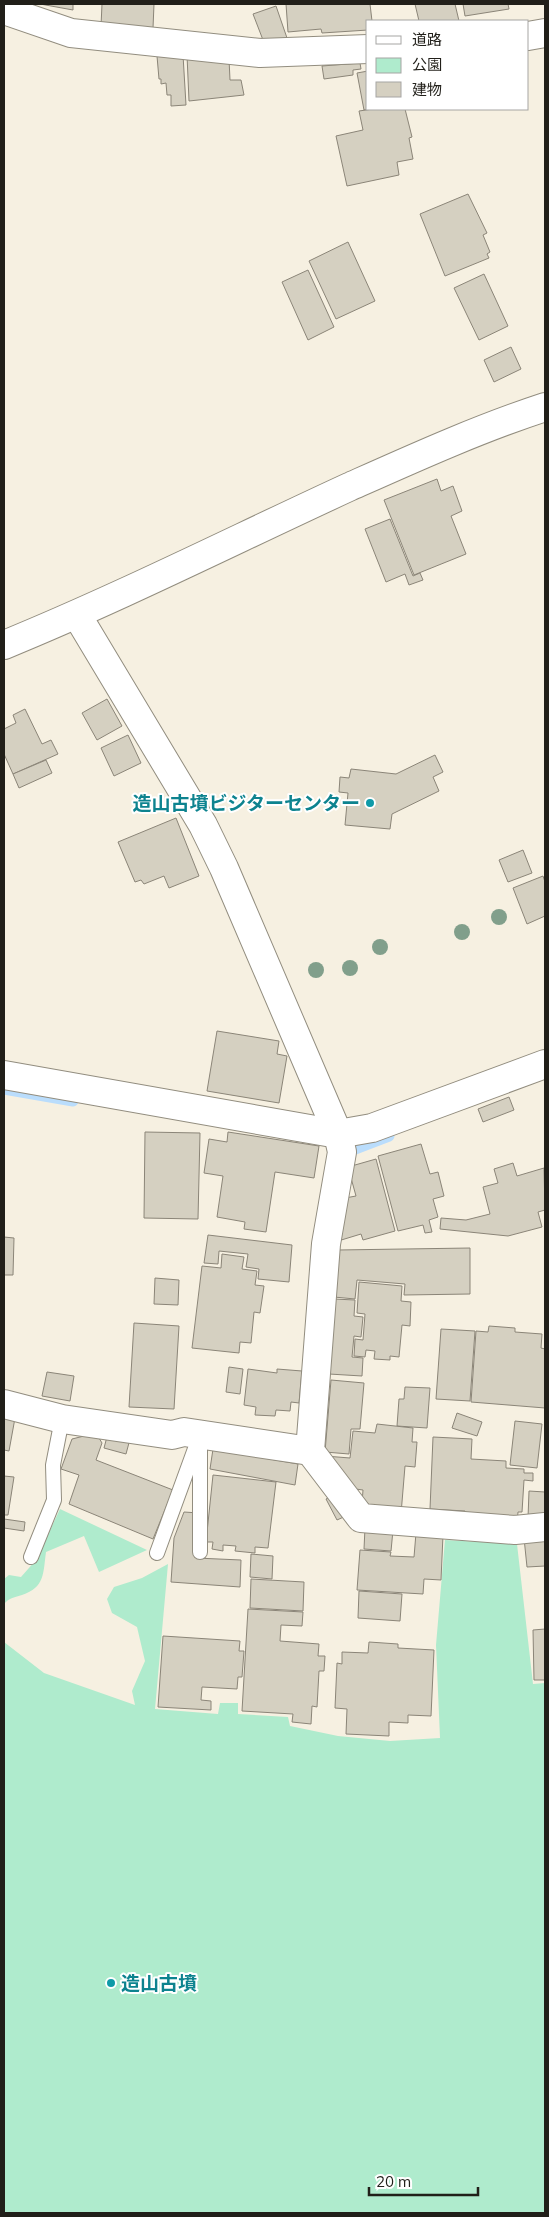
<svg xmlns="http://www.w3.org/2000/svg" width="549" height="2217" viewBox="0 0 549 2217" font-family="Mulish,'Noto Sans JP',sans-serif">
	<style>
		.green { fill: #afebcd }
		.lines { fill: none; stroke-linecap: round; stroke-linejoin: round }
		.stream { stroke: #baddfc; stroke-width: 11 }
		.building { fill: #d5d0c1; stroke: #8b8578 }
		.lane-casing { stroke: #928d7f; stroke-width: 16 }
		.street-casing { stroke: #928d7f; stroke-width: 30 }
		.secondary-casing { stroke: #928d7f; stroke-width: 30 }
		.lane { stroke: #fff; stroke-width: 14 }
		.street { stroke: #fff; stroke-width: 28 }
		.secondary { stroke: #fff; stroke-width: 28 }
		.tree { fill: #819f8b }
		.culture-dot { fill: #0f9aa8; stroke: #fff; stroke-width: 2 }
		.labels { text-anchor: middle; stroke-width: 4; stroke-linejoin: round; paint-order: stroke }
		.culture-label { font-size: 19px; font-weight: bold; fill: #0d838f; stroke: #fff; text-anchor: end }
	</style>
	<rect width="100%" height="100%" fill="#f6f0e1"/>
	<g class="green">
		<path d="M60,1509L147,1550L99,1572L84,1536L46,1552C43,1574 45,1587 22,1595C15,1597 9,1598 4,1604V1579L9,1575L21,1577L36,1560Z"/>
		<polygon points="445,1540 517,1544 533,1684 545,1683 545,2213 4,2213 4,1642 44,1673 135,1705 132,1691 145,1661 137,1627 112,1613 107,1599 114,1587 142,1578 168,1564 155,1709 218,1714 220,1703 238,1703 238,1714 288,1717 290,1726 338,1736 390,1741 440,1738 436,1645"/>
	</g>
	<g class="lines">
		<g class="stream">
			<polyline points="4,1089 73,1101"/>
			<polyline points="340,1146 355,1149 389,1136"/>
		</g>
	</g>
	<g class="building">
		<polygon points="40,4 73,4 73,10"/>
		<polygon points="102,4 154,4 153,28 101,26"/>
		<polygon points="286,4 370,4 372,21 368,21 368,30 322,33 321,29 288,32"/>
		<polygon points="415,4 455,4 459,21 419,21"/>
		<polygon points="463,4 508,4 509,9 465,16"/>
		<polygon points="276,6 287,38 263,40 253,14"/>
		<polygon points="183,55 186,105 171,106 171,95 167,95 166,83 161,84 161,79 159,79 157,56"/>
		<polygon points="187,55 229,59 230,80 241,80 244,95 189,101"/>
		<polygon points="360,63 361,69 353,70 353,75 324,79 322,66"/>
		<polygon points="368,71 368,109 371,109 364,110 357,73"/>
		<polygon points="373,109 405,109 412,137 409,138 413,159 397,162 399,175 347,186 336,136 363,130 359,111"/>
		<polygon points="468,194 487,233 483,235 490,252 487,254 489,258 445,276 420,214"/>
		<polygon points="348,242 375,301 336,319 309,261"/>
		<polygon points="308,270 334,327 308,340 282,282"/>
		<polygon points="484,274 508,326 479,340 454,288"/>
		<polygon points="511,347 521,369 494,382 484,360"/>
		<polygon points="437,479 441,491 453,486 462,511 451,516 466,554 414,575 384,500"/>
		<polygon points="390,519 413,576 420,573 423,580 409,585 405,574 386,582 365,529"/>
		<polygon points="107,699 122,726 97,740 82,713"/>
		<polygon points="25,709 42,744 51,740 58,754 13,774 4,754 4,729 16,723 13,715"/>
		<polygon points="128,735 141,763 114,776 101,748"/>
		<polygon points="435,755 443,772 433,777 439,791 392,814 390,829 345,825 348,793 339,792 340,777 349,778 351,769 396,774"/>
		<polygon points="46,760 52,773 19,788 13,774"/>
		<polygon points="176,818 199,876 169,888 164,876 144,884 141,880 135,882 118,842"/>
		<polygon points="523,850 532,873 508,882 499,860"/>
		<polygon points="543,876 545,882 545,916 527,924 513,888"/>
		<polygon points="217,1031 279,1041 277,1054 287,1056 279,1103 207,1091"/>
		<polygon points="509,1097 514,1110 483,1122 478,1109"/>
		<polygon points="145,1132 200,1133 198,1219 144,1218"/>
		<polygon points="228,1132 319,1146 314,1178 275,1172 266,1232 244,1229 245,1222 217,1217 223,1176 204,1173 209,1139 227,1142"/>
		<polygon points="421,1144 430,1174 438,1172 444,1196 433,1199 438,1217 429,1220 432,1232 425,1233 423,1225 398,1231 378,1156"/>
		<polygon points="376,1159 395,1231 363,1240 361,1234 338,1241 345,1198 356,1196 348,1167"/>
		<polygon points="513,1163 517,1176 544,1168 545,1210 538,1212 542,1227 508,1236 440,1229 441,1218 466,1220 490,1214 483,1187 498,1183 494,1169"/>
		<polygon points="208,1235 292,1245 289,1282 258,1279 259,1269 246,1267 248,1254 219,1251 218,1264 204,1263"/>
		<polygon points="4,1237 14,1238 13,1275 4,1275"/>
		<polygon points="470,1248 470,1294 404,1295 405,1284 357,1280 355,1299 334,1297 338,1250"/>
		<polygon points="222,1254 244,1257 242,1269 257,1271 255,1285 264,1286 260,1313 254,1312 251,1343 240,1342 239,1353 192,1348 202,1266 221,1268"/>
		<polygon points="155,1278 179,1280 178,1305 154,1304"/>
		<polygon points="359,1282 402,1286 401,1301 411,1302 410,1326 402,1325 399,1357 390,1356 390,1360 374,1359 375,1351 366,1350 365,1357 354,1356 355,1339 363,1340 365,1314 357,1313"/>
		<polygon points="334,1299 355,1300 354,1316 363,1317 361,1337 354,1336 352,1357 363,1358 362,1376 329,1374"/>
		<polygon points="134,1323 179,1326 174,1409 129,1407"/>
		<polygon points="489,1326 515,1328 515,1332 542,1334 541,1348 545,1349 545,1408 471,1402 476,1331 488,1332"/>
		<polygon points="441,1329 475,1331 470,1401 436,1399"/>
		<polygon points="229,1367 243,1369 240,1394 226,1392"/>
		<polygon points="248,1369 277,1373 277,1369 302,1371 299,1403 291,1402 290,1411 276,1410 275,1416 255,1415 256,1407 244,1405"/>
		<polygon points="47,1372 74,1376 70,1401 42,1396"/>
		<polygon points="331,1380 364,1383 360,1429 351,1429 349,1454 325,1452"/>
		<polygon points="405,1387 430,1388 427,1428 397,1426 399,1399 404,1399"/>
		<polygon points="457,1413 482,1422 477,1436 452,1428"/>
		<polygon points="4,1416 15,1418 9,1451 4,1450"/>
		<polygon points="515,1421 542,1424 537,1468 510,1465"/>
		<polygon points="377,1424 413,1428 412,1442 417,1442 415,1467 405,1466 401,1514 367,1510 368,1503 362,1503 363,1490 348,1488 325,1456 350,1458 353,1431 375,1433"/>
		<polygon points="96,1433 102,1443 96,1460 173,1490 153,1539 69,1504 79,1475 61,1469 72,1439"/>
		<polygon points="108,1433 130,1439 126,1454 104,1448"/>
		<polygon points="433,1437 472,1439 471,1459 506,1461 506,1468 524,1469 524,1473 533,1473 533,1481 524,1480 522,1512 518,1512 517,1525 465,1522 465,1511 430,1509"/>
		<polygon points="213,1449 298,1464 295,1485 210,1469"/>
		<polygon points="213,1475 276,1482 268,1548 255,1547 255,1553 235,1551 236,1546 223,1545 223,1551 212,1549 213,1542 206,1542"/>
		<polygon points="4,1476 14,1477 8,1515 4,1515"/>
		<polygon points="529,1491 545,1492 545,1519 528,1518"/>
		<polygon points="337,1493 348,1515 337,1520 326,1499"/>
		<polygon points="184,1512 199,1513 196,1558 241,1560 240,1587 171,1582 174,1538"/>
		<polygon points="4,1519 25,1522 24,1531 4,1528"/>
		<polygon points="365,1528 393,1530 391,1551 364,1549"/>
		<polygon points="416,1533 443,1535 441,1580 424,1579 423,1594 357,1590 360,1550 391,1552 390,1556 414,1557"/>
		<polygon points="545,1535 545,1566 527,1567 524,1538"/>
		<polygon points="251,1554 273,1556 272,1579 250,1577"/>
		<polygon points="251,1579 304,1582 303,1611 250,1608"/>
		<polygon points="359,1591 402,1594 400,1621 358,1618"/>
		<polygon points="248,1609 303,1612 302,1626 281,1625 280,1641 319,1644 318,1656 325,1656 324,1671 319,1671 317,1707 312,1706 311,1724 292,1722 293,1714 242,1711"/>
		<polygon points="545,1629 545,1680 534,1680 533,1630"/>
		<polygon points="163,1636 240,1641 239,1651 244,1651 242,1677 238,1677 237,1689 202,1687 201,1700 211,1701 211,1710 158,1707"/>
		<polygon points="369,1642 398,1644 398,1648 434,1650 431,1716 408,1715 408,1723 389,1722 389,1736 346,1734 347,1709 335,1708 337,1663 342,1664 342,1652 368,1653"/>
	</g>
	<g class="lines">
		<g class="lane-casing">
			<g id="lane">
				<polyline points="200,1552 200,1446"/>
				<polyline points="157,1553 200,1435"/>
				<polyline points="31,1557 54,1500 53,1465 62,1419"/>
			</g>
		</g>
		<g class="street-casing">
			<g id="street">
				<polyline points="4,10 71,33 260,53 368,49"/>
				<polyline points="528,36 545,33"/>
				<polyline points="77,615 203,825 224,868 338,1134 342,1152 326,1244 310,1451 361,1518 515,1530 545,1527"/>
				<polyline points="4,1075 338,1134 372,1128 545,1064"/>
				<polyline points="4,1404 62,1419 172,1435 184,1432 310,1451"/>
			</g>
		</g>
		<g class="secondary-casing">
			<path id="secondary" d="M4,645C121,597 234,540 349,487C414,458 478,429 545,407"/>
		</g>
		<use href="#lane" class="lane"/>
		<use href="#street" class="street"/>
		<use href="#secondary" class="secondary"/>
	</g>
	<g class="tree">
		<circle cx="499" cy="917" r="8"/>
		<circle cx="462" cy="932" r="8"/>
		<circle cx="380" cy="947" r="8"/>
		<circle cx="350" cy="968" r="8"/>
		<circle cx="316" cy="970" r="8"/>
	</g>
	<g class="culture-dot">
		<circle cx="370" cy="803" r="5"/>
		<circle cx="111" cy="1983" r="5"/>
	</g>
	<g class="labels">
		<g class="culture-label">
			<text x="360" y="810">造山古墳ビジターセンター</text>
			<text x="121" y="1990" text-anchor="start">造山古墳</text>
		</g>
	</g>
	<rect width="549" height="2217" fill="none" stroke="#211f19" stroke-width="10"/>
	<rect x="366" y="20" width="162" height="90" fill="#ffffff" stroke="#a6a5a3"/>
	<rect x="376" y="36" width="25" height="8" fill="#ffffff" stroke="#a6a5a3"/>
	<text x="412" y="45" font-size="15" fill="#211f19">道路</text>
	<rect x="376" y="58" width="25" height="15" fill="#afebcd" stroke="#a6a5a3"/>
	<text x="412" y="70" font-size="15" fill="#211f19">公園</text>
	<rect x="376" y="82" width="25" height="15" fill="#d5d0c1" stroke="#a6a5a3"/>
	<text x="412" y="95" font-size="15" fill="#211f19">建物</text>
	<path d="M369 2187v8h109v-8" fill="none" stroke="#211f19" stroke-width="2.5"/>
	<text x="376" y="2187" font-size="15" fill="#211f19" stroke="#ffffff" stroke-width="4" paint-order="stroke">20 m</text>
</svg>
